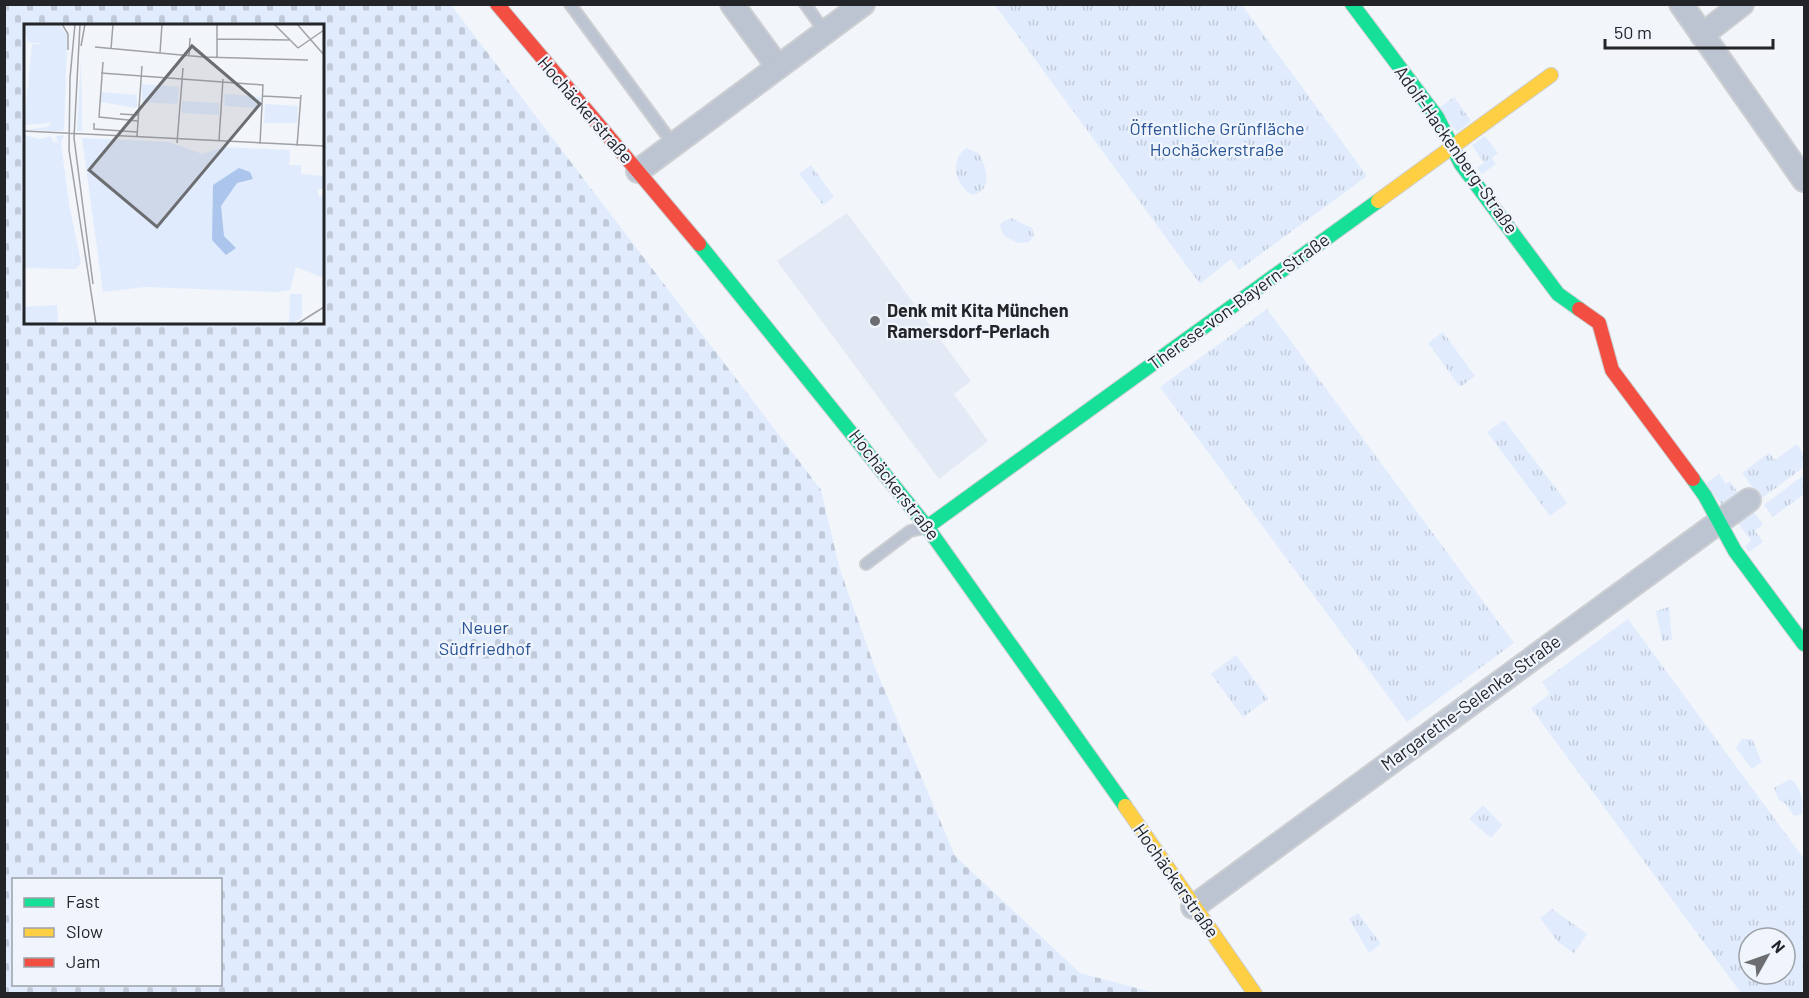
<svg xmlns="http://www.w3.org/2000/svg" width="1809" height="998" viewBox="0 0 1809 998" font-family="Barlow,sans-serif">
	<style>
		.built { fill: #e4eaf5 }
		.grass { fill: url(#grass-tufts); fill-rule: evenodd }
		.cemetery { fill: url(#cemetery-stones); fill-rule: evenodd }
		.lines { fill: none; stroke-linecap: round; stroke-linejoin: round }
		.lane-casing { stroke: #cdcfd3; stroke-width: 14 }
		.street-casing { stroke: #cdcfd3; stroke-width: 26 }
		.fast-casing { stroke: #cdcfd3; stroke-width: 16 }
		.slow-casing { stroke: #cdcfd3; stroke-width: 16 }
		.jam-casing { stroke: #cdcfd3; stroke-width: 16 }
		.lane { stroke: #bbc4d0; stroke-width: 10 }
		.street { stroke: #bbc4d0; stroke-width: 22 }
		.fast { stroke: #16e098; stroke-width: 14 }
		.slow { stroke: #ffcf43; stroke-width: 14 }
		.jam { stroke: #f24e42; stroke-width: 14 }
		.poi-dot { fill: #6b6d71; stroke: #eff4fd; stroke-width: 2 }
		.labels { text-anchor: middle; stroke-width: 4.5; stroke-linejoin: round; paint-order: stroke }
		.street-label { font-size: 18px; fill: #222427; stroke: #eff4fd }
		.park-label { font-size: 18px; fill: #285394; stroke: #eff4fd }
		.poi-label { font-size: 18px; font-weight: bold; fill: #222427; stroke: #eff4fd; text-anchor: start }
		.inset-road { fill: none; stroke: #9fa1a6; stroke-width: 1.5 }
		.view { fill: #6b6d71; fill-opacity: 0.15; stroke: #6b6d71; stroke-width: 3 }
		.inset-edge { fill: none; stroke: #222427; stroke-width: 3 }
	</style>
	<defs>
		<pattern id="grass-tufts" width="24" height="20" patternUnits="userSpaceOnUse" patternTransform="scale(1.5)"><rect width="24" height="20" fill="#e0ecfd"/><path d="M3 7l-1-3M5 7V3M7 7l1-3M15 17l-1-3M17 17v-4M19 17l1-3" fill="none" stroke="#c0cad9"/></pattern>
		<pattern id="cemetery-stones" width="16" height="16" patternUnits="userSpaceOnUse" patternTransform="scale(1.5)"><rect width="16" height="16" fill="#e0ecfd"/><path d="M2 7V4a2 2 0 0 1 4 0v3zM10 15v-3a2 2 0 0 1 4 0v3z" fill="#c0cad9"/></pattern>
	</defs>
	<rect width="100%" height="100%" fill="#f2f5fa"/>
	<polygon class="built" points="847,213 971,381 954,394 988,441 939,479 777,261"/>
	<g class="grass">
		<polygon points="995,5 1242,5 1367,176 1239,270 1231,259 1200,284"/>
		<polygon points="1454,97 1471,121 1457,132 1439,108"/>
		<polygon points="1485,136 1498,153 1492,158 1496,164 1482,174 1477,168 1484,163 1472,145"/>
		<path d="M966,148L978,153C987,166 993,190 973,195C955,187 949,160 966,148Z"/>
		<polygon points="811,165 834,197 823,205 799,174"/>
		<polygon points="1011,218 1032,228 1034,236 1029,242 1018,243 1004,236 1000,226 1002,222"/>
		<polygon points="1267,309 1514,643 1407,722 1160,387"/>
		<polygon points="1443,332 1475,376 1460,387 1428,343"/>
		<polygon points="1504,420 1567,503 1550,516 1487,432"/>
		<polygon points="1797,444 1804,455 1804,467 1761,499 1742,473 1769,453 1775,460"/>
		<polygon points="1719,474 1726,484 1730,481 1739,494 1723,506 1705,484"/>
		<polygon points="1804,475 1804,494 1773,517 1764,505"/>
		<polygon points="1754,512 1763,524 1755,531 1763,542 1749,552 1745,546 1751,541 1738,523"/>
		<polygon points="1669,607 1672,640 1662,641 1656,611"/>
		<path d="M1628,619L1804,859V993H1741L1531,708L1550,694L1542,682ZM1749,938H1785V974H1749Z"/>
		<polygon points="1236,655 1268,699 1243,717 1211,674"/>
		<polygon points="1742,739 1752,739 1762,762 1752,769 1736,748"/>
		<path d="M1790,779C1801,785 1804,803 1802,814L1794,816L1786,804L1779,800L1774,788Z"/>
		<polygon points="1483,805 1502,825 1491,838 1469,819"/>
		<polygon points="1552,909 1587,934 1574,953 1558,942 1540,918"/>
		<polygon points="1358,913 1381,944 1369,953 1349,919"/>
	</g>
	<path class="cemetery" d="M5,4L451,5L821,490L840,570L874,665L955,856L1080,973L1155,993H5ZM26,26H322V322H26ZM14,880H220V984H14Z"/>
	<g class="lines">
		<g class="lane-casing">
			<g id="lane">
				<polyline points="570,4 673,144"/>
				<polyline points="805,4 825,32"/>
				<polyline points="866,564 910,531 924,528"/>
			</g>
		</g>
		<g class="street-casing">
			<g id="street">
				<polyline points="732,4 778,67"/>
				<polyline points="1681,4 1804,180"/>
				<polyline points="1702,35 1742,4"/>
				<polyline points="638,171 863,4"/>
				<polyline points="1193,907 1749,500"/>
			</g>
		</g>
		<g class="fast-casing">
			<g id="fast">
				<polyline points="1352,4 1437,117 1461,164 1558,294 1579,309"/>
				<polyline points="699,244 927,527 1125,806"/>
				<polyline points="1693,479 1705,496 1735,551 1804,644"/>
				<polyline points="927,527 1378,201"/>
			</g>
		</g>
		<g class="slow-casing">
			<g id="slow">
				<polyline points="1378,201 1551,75"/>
				<polyline points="1125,806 1255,994"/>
			</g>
		</g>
		<g class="jam-casing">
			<g id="jam">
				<polyline points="497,4 699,244"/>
				<polyline points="1579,309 1599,323 1612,370 1693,479"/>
			</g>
		</g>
		<use href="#lane" class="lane"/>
		<use href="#street" class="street"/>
		<use href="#fast" class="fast"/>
		<use href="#slow" class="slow"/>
		<use href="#jam" class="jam"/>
	</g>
	<circle class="poi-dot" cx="875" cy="321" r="6"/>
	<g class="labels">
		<g class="street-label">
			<text transform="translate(585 110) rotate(49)" y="6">Hochäckerstraße</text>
			<text transform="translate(1456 150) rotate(55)" y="6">Adolf-Hackenberg-Straße</text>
			<text transform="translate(1239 302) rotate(-36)" y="6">Therese-von-Bayern-Straße</text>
			<text transform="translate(894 485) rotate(52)" y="6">Hochäckerstraße</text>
			<text transform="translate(1471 703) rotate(-36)" y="6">Margarethe-Selenka-Straße</text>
			<text transform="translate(1176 881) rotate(55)" y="6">Hochäckerstraße</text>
		</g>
		<g class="park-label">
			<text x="1217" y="135">Öffentliche Grünfläche<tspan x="1217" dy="21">Hochäckerstraße</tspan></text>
			<text x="485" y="634">Neuer<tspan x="485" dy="21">Südfriedhof</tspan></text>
		</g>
		<g class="poi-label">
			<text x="887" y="317">Denk mit Kita München<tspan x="887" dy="21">Ramersdorf-Perlach</tspan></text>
		</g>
	</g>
	<g transform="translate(24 24)">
		<rect width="300" height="300" fill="#f2f5fa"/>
		<path d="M0,0H33L39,58L43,17L40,107H28L34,21L4,18ZM118,60L155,63L153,80L118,78ZM78,68L113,71V84L77,78ZM200,70L237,73L236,84L201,82ZM158,77L195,79V91L158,89ZM241,80L274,82L273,99H240Z" fill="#e0ecfd"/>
		<path d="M0,0L8,1L12,15L17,12L18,16H29L24,8L27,3L23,0H35L43,11L39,107L0,106L24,103L28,99L34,21L4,18ZM57,34L58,107H53ZM0,111L16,115L27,112L29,118L34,119L32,112L40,111L37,119L45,180L57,239L52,245H49L48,219H43L34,127L24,117H0Z" fill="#e0ecfd"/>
		<path d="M58,114L145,118L178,130L199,123L266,126L265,141H277V150L300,152V165H294V172L300,173V254L272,243L266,266L252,268L121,263L79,268Z" fill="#e0ecfd"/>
		<path d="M8,20H35L28,99L0,101ZM0,117H24L34,127L45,214H0ZM266,270H278V293L268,300H265ZM33,281L34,300H0V283Z" fill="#e0ecfd"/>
		<path d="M0,214H43V219H48L49,245L0,244Z" fill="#e0ecfd"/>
		<path d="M215,144L226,148L229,155L213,159L197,182L200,212L212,224L202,231L188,216L189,161Z" fill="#abc5ec"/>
		<path class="inset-road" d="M38,0L44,10V26M51,0L46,54L45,126L72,300M56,0L50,114L69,260M250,0L274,24M273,0L300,31M193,15L265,16M57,22L61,0M71,23L179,33L284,36M274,24L300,6M87,25L89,0M136,29L138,0M165,32L166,14M193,34V0M79,38L75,93L114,97M77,49L239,61L236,120M239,72L276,74M96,90L114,91M70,99V105L113,108M0,107L300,122M113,112L118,42M195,116L199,55M153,119L159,44M273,122L277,71M273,300L300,283"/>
		<path class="view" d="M168,22L236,80L133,203L65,146Z"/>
		<rect width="300" height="300" class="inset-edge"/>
	</g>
	<rect width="1809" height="998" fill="none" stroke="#222427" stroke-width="12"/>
	<rect x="12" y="878" width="210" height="108" fill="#eff4fd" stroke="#9da1a7" stroke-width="1.5"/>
	<rect x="24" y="898" width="30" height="9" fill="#16e098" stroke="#9da1a7" stroke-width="1.5"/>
	<text x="66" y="908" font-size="18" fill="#222427">Fast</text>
	<rect x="24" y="928" width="30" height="9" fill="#ffcf43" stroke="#9da1a7" stroke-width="1.5"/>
	<text x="66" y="938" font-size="18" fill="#222427">Slow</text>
	<rect x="24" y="958" width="30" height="9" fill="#f24e42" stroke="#9da1a7" stroke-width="1.5"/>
	<text x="66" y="968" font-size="18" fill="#222427">Jam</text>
	<g transform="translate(1767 956) rotate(50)"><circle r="28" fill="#eff4fd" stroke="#9da1a7" stroke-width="1.5"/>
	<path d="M0-4.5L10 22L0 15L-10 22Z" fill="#6b6d71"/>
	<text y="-9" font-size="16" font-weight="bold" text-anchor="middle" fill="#222427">N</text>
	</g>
	<path d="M1605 39v9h168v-9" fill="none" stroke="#222427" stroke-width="3"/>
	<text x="1614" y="39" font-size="18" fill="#222427" stroke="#eff4fd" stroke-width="4.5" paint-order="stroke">50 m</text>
</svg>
